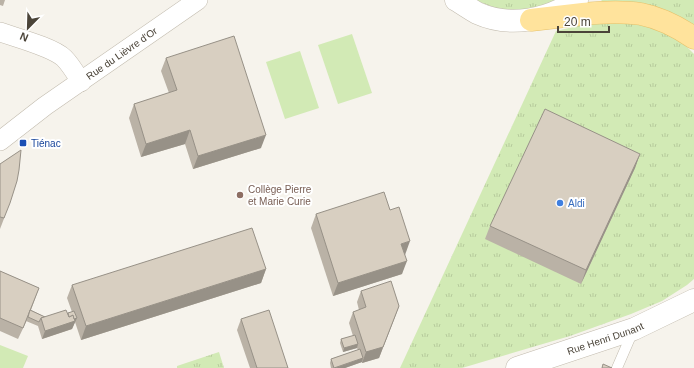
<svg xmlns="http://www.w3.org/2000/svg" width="694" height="368" viewBox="0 0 694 368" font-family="Helvetica,sans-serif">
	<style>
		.grass { fill: url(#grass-tufts) }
		.garden { fill: #d2eab5 }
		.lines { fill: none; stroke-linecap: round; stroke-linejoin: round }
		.service-casing { stroke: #c2bbae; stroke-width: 11 }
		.minor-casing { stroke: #c2bbae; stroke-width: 20 }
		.tertiary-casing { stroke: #c2bbae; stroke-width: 23 }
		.primary-casing { stroke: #e6c16a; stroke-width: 23 }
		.service { stroke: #fff; stroke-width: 10 }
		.minor { stroke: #fff; stroke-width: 19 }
		.tertiary { stroke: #fff; stroke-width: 22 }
		.primary { stroke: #ffe39c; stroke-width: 22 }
		.wall { fill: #bab2a6 }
		.shaded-wall { fill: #979187 }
		.building { fill: #d8cfc1; stroke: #979187 }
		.transit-dot { fill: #1a4fb4; stroke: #fff; stroke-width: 1.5 }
		.education-dot { fill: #8d6e63; stroke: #fff; stroke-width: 1.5 }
		.shop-dot { fill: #3f7fe0; stroke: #fff; stroke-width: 1.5 }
		.labels { text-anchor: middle; stroke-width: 4; stroke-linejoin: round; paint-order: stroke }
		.street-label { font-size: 10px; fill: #4b4439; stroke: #fff }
		.transit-label { font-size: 10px; fill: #164399; stroke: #fff; text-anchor: start }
		.education-label { font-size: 10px; fill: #785e54; stroke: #fff; text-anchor: start }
		.shop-label { font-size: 10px; fill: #366cbe; stroke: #fff; text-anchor: start }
	</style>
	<defs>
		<pattern id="grass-tufts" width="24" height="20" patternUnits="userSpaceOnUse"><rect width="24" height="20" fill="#d2eab5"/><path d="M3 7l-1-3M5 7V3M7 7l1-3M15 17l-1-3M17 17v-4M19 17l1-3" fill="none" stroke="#b6ca9c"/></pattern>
	</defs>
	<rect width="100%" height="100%" fill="#f6f3ec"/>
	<g class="grass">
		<path d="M475,0H565C541,9 514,14 490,6C485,4 480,2 475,0Z"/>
		<polygon points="601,0 694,0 694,30 603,2"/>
		<polygon points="638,19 681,41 694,54 694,279 687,285 662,301 631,314 570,336 462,368 400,368 556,31 590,23"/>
		<polygon points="219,352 224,368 177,368 177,366"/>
	</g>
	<g class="garden">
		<polygon points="352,34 372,93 338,104 318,45"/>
		<polygon points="300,51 319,108 285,119 266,62"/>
		<polygon points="0,345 28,356 23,368 0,368"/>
	</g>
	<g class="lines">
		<g class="service-casing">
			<polyline id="service" points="617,368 633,331"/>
		</g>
		<g class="minor-casing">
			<g id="minor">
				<path d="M0,32C17,38 52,47 64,58C71,65 76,74 81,82"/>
				<path id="s1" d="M0,141L45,106L198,0"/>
			</g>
		</g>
		<g class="tertiary-casing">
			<g id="tertiary">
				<path d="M456,0C463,4 470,9 477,13C510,28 548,20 577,0"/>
				<path id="s2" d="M517,368L634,329L694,300"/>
			</g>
		</g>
		<g class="primary-casing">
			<path id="primary" d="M531,20C549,18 566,16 583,14C603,12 622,11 641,14C661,18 678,27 694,38"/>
		</g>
		<use href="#service" class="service"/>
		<use href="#minor" class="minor"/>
		<use href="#tertiary" class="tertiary"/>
		<use href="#primary" class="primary"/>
	</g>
	<g class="wall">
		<polygon points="0,0 5,0 3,6 0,5"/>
		<polygon points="166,58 261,148 193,169 185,144 141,157 129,118 134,104 169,93 161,71"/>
		<polygon points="640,154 635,168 581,284 485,239 490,226"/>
		<polygon points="0,164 5,216 0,229"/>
		<polygon points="316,214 405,255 402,274 333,296 311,228"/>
		<polygon points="266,269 261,283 81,340 75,322 72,329 42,339 38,326 26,321 27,320 18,339 0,331 0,271 39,288 31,310 45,317 72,312 67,298 72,285"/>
		<polygon points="361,291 399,306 395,317 379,358 362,363 362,362 345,368 331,368 330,363 331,359 358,350 357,348 343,352 340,343 341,339 353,336 349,323 353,312 359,310 357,302"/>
		<polygon points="241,319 288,368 250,368 237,330"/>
	</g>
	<g class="shaded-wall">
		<polygon points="190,130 185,144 141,157 146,144"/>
		<polygon points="266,135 261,148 193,169 198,156"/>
		<polygon points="640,154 635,168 581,284 586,270"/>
		<polygon points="410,241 405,255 396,257 401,244"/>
		<polygon points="407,261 402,274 333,296 338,283"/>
		<polygon points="266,269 261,283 81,340 86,326"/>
		<polygon points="399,306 379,358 362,363 366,352"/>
		<polygon points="77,318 72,329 42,339 45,331 67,321"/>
		<polygon points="358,344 357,348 343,352 344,348"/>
		<polygon points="363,358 362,362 345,368 335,368"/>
	</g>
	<g class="building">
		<polygon points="234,36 266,135 198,156 190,130 146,144 134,104 177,90 166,58"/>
		<polygon points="545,109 640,154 586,270 490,226"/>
		<polygon points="21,150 19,170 17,181 10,203 4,218 0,217 0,164"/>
		<polygon points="384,192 390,210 399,207 410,241 401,244 407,261 338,283 316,214"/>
		<polygon points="252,228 266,269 86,326 72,285"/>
		<polygon points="0,271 39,288 23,328 0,318"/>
		<polygon points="391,281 399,306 383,347 366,352 353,312 366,307 361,291"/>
		<polygon points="30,310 45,317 41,318 39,322 28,317"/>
		<polygon points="66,310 69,317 73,315 75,321 45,331 41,318"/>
		<polygon points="269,310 288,368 257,368 241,319"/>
		<polygon points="74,311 77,318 74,319 73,315 69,317 68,313"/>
		<polygon points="355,335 358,344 344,348 341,339"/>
		<polygon points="360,349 363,358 334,368 331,359"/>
		<polygon points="603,364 612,368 602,368"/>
	</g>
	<rect class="transit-dot" x="19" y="139" width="8" height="8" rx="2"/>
	<circle class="education-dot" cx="240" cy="195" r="4"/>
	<circle class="shop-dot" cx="560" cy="203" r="4"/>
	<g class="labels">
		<g class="street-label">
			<text dy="4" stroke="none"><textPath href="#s1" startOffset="150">Rue du Lièvre d'Or</textPath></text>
			<text dy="4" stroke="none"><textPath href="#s2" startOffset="93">Rue Henri Dunant</textPath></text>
		</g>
		<g class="transit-label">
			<text x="31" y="147">Tiénac</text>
		</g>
		<g class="education-label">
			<text x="248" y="193">Collège Pierre<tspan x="248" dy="12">et Marie Curie</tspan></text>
		</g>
		<g class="shop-label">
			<text x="568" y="207">Aldi</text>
		</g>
	</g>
	<g transform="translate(28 28) rotate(203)" stroke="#ffffff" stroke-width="3" paint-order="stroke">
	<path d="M0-3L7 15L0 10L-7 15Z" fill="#4b4439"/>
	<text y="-6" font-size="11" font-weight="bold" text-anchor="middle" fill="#4b4439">N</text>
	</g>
	<path d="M558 26v6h51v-6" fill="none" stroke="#4b4439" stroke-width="2"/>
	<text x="564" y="26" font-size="12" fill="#4b4439" stroke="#ffffff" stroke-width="3" paint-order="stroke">20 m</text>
</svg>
